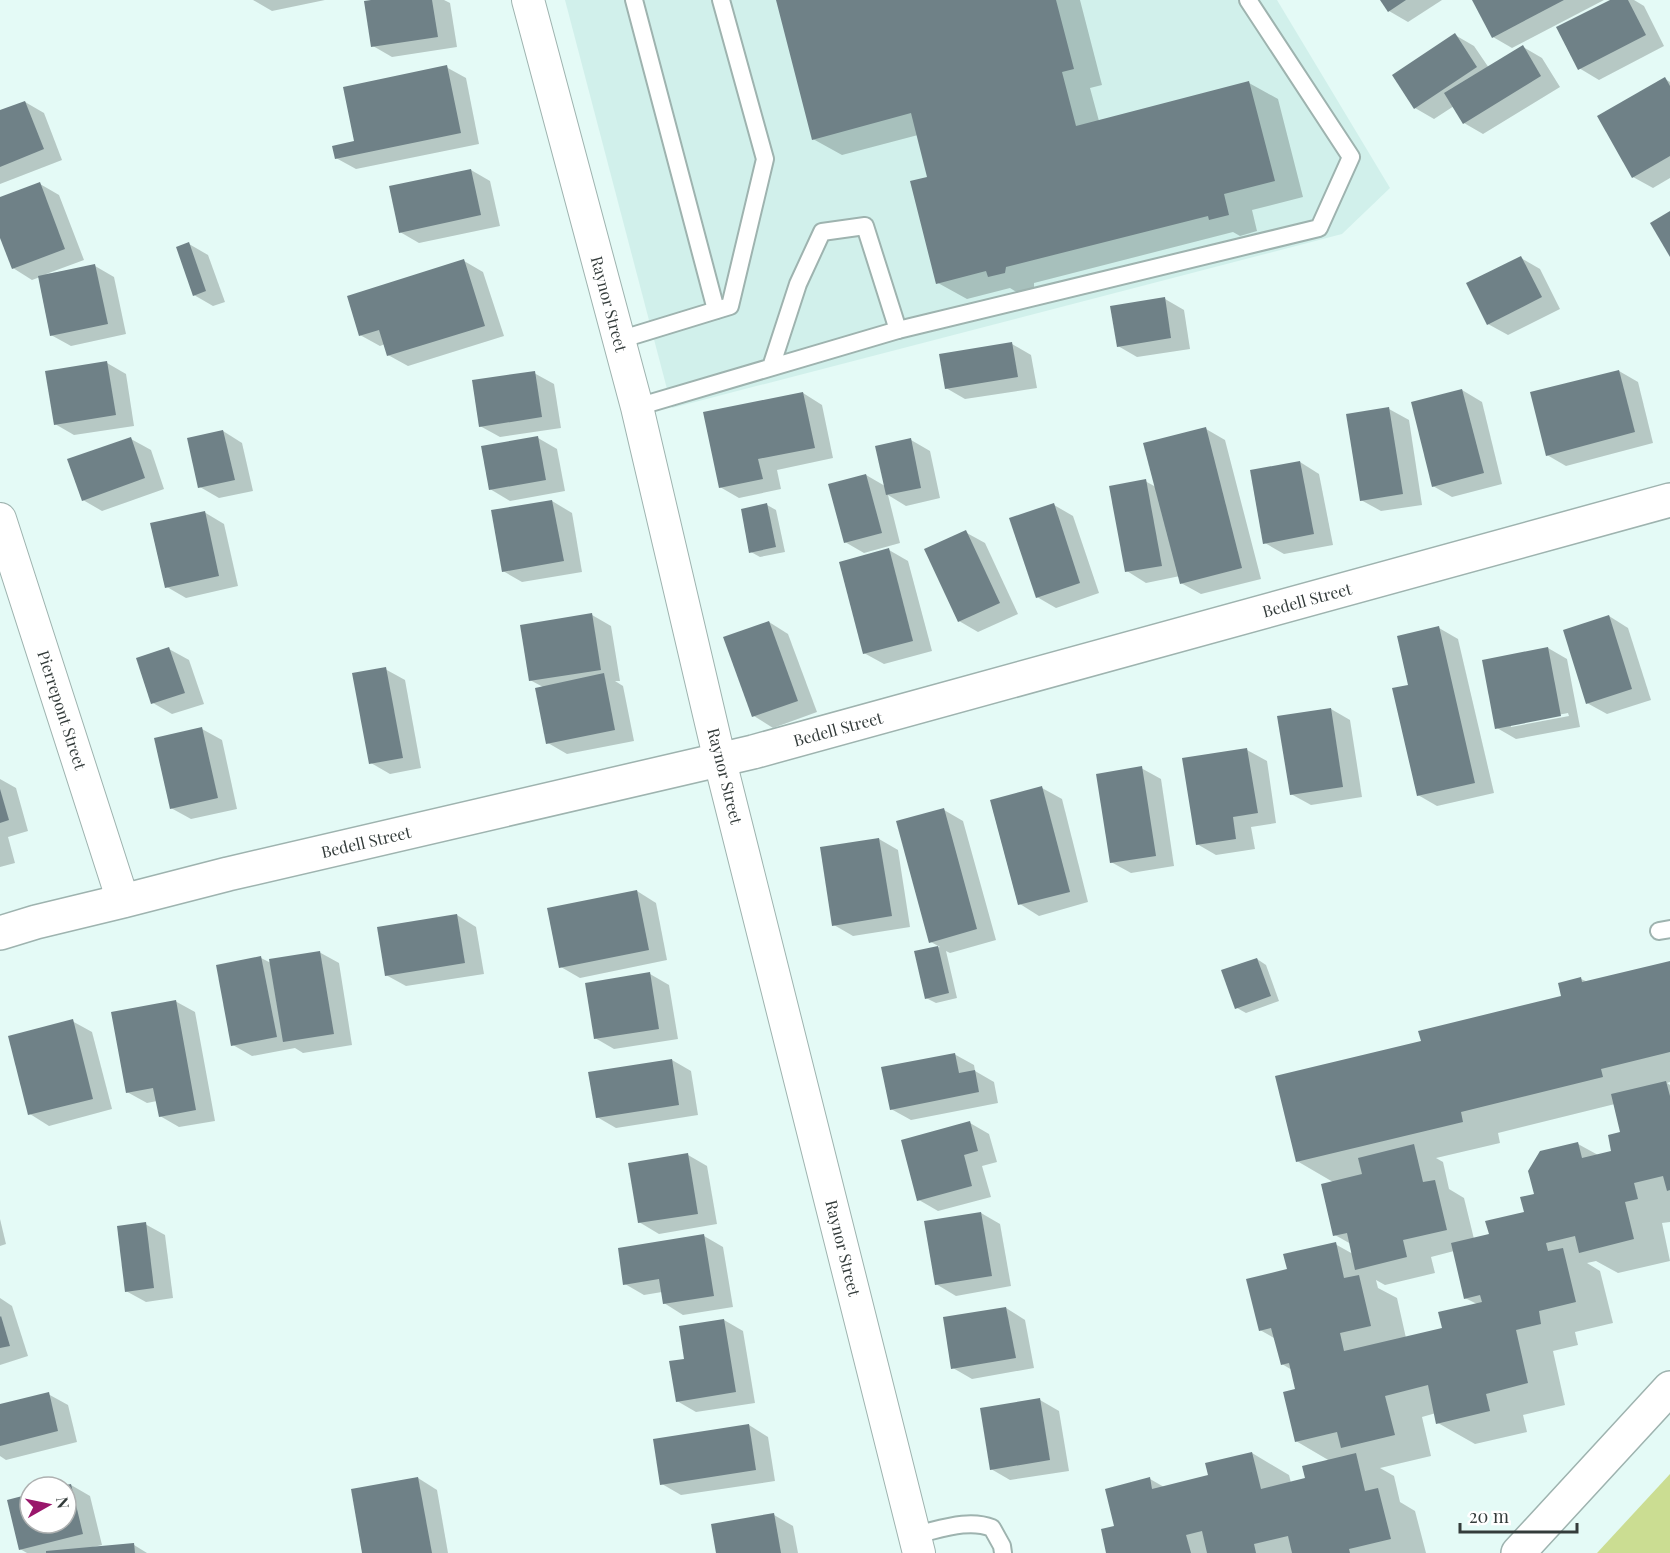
<svg xmlns="http://www.w3.org/2000/svg" width="1670" height="1553" viewBox="0 0 1670 1553" font-family="'Playfair Display',serif">
	<style>
		.built { fill: #d1f0eb }
		.green { fill: #cbdd92 }
		.shadow { fill: #0003; fill-rule: evenodd }
		.building { fill: #6f8187 }
		.lines { fill: none; stroke-linecap: round; stroke-linejoin: round }
		.service-casing { stroke: #9eb3af; stroke-width: 20 }
		.minor-casing { stroke: #9eb3af; stroke-width: 34 }
		.tertiary-casing { stroke: #9eb3af; stroke-width: 36 }
		.secondary-casing { stroke: #9eb3af; stroke-width: 36 }
		.service { stroke: #fff; stroke-width: 16 }
		.minor { stroke: #fff; stroke-width: 32 }
		.tertiary { stroke: #fff; stroke-width: 33 }
		.secondary { stroke: #fff; stroke-width: 33 }
		.labels { text-anchor: middle; stroke-width: 6; stroke-linejoin: round; paint-order: stroke }
		.street-label { font-size: 16px; fill: #343c3b; stroke: #fff }
	</style>
	<rect width="100%" height="100%" fill="#e4faf6"/>
	<polygon class="built" points="565,0 1277,0 1390,188 1342,234 672,408"/>
	<polygon class="green" points="1670,1474 1670,1553 1597,1553"/>
	<g class="shadow">
		<polygon points="253,0 325,0 272,11"/>
		<polygon points="380,0 444,0 450,3 457,47 392,57 373,46"/>
		<polygon points="777,0 1080,0 1102,85 1090,88 1099,121 1249,83 1278,99 1303,197 1252,210 1257,231 1240,236 1233,232 1034,283 1034,289 1018,293 1010,288 967,299 938,283 929,178 918,135 842,155 813,139"/>
		<polygon points="1382,0 1442,0 1408,22 1389,11"/>
		<polygon points="1473,0 1604,0 1512,48 1493,37"/>
		<polygon points="1614,0 1634,0 1644,6 1664,46 1599,80 1579,68"/>
		<polygon points="1455,35 1474,46 1489,68 1523,47 1542,58 1560,87 1483,134 1464,123 1454,106 1434,119 1415,108"/>
		<polygon points="446,67 466,78 479,144 356,169 336,158"/>
		<polygon points="1665,79 1670,82 1670,178 1653,188 1633,177"/>
		<polygon points="25,102 44,113 62,160 0,184 0,112"/>
		<polygon points="471,170 490,181 500,226 419,243 400,232"/>
		<polygon points="40,184 59,195 84,260 46,274 95,266 114,277 126,334 71,346 51,335 40,277 32,280 13,268 0,233 0,199"/>
		<polygon points="189,244 208,255 225,302 213,306 194,295"/>
		<polygon points="1521,258 1540,269 1560,309 1508,335 1488,324"/>
		<polygon points="464,261 483,272 504,336 408,366 388,355 385,344 380,346 360,335"/>
		<polygon points="1165,299 1184,310 1190,349 1137,357 1118,346"/>
		<polygon points="1012,344 1031,355 1037,388 965,399 946,388"/>
		<polygon points="107,363 126,374 134,426 74,435 55,424"/>
		<polygon points="1619,371 1638,382 1653,443 1566,466 1547,455"/>
		<polygon points="534,373 554,384 561,428 500,437 480,426"/>
		<polygon points="1462,390 1482,402 1502,484 1452,497 1433,486"/>
		<polygon points="803,393 822,405 833,458 777,470 781,489 739,498 720,487"/>
		<polygon points="1389,409 1409,420 1422,505 1381,511 1361,500"/>
		<polygon points="1206,429 1225,440 1261,579 1201,594 1181,583 1180,576 1146,583 1127,571 1145,481 1156,487"/>
		<polygon points="223,431 242,443 253,491 219,498 200,487"/>
		<polygon points="538,438 557,449 565,491 510,501 490,489"/>
		<polygon points="131,439 151,450 164,489 102,511 83,500"/>
		<polygon points="911,440 930,451 940,498 906,506 888,495 900,543 864,553 845,542 866,475 885,486"/>
		<polygon points="1300,462 1319,474 1333,545 1284,554 1265,543"/>
		<polygon points="552,501 572,513 582,572 522,582 503,571"/>
		<polygon points="767,505 776,510 785,552 760,557 751,552"/>
		<polygon points="1054,505 1073,516 1099,593 1056,608 1037,597"/>
		<polygon points="204,512 224,524 238,586 186,598 167,587"/>
		<polygon points="965,532 985,543 1018,614 978,632 959,621"/>
		<polygon points="889,550 908,561 932,651 884,664 864,653"/>
		<polygon points="592,615 611,626 620,681 615,681 623,686 634,741 567,754 548,743 543,687 530,680"/>
		<polygon points="1609,616 1628,628 1651,700 1607,714 1587,703"/>
		<polygon points="769,622 788,634 817,712 773,728 754,716"/>
		<polygon points="1439,628 1458,639 1494,793 1437,806 1418,795 1410,686"/>
		<path d="M1548,648L1567,659L1580,727L1516,739L1497,728ZM1568,713L1569,716L1511,727V724Z"/>
		<polygon points="169,649 189,660 204,704 172,714 153,703"/>
		<polygon points="385,669 405,680 421,768 390,774 371,763"/>
		<polygon points="1331,709 1350,720 1362,797 1311,805 1291,794"/>
		<polygon points="202,729 222,740 237,809 191,819 171,808"/>
		<polygon points="1247,750 1267,761 1276,823 1251,827 1255,849 1216,855 1197,844"/>
		<polygon points="1141,768 1161,779 1174,866 1131,873 1111,862"/>
		<polygon points="0,779 16,788 28,831 8,837 15,863 0,867"/>
		<polygon points="1042,788 1062,799 1088,902 1039,916 1020,904"/>
		<polygon points="944,810 963,821 996,940 950,953 946,951 957,998 936,1003 926,998 916,952 940,947 931,942"/>
		<polygon points="879,839 898,850 910,927 853,936 834,925"/>
		<polygon points="637,891 656,903 667,960 580,978 561,967"/>
		<polygon points="457,915 476,927 484,974 406,986 386,975"/>
		<polygon points="319,952 339,963 352,1045 303,1053 295,1048 252,1056 233,1045 261,958 271,963"/>
		<polygon points="1257,959 1266,965 1279,1001 1246,1013 1237,1008"/>
		<path d="M1670,963V1082L1667,1083L1670,1085V1222L1662,1223L1670,1261L1618,1273L1596,1261L1587,1263L1600,1271L1613,1323L1575,1332L1578,1345L1553,1351L1565,1405L1523,1415L1527,1432L1475,1444L1438,1423L1436,1413L1422,1417L1431,1456L1380,1468L1394,1476L1400,1502L1415,1511L1426,1553H1108L1116,1527L1150,1479L1164,1487L1209,1476L1252,1453L1289,1475L1291,1483L1307,1480L1330,1461L1296,1441L1297,1390L1292,1370L1282,1364L1276,1339L1260,1330L1289,1270L1335,1244L1353,1254L1351,1244L1335,1235L1333,1182L1297,1161L1422,1042L1563,997L1581,979L1588,982ZM1615,1104L1622,1133L1613,1152L1598,1155L1578,1144L1536,1195L1525,1213L1491,1235L1474,1239L1464,1198L1449,1189L1443,1162L1436,1158L1500,1143L1498,1133ZM1454,1251L1465,1298L1477,1304L1444,1329L1406,1338L1397,1298L1378,1288L1376,1280L1385,1285L1435,1273L1431,1257Z"/>
		<polygon points="650,974 669,985 678,1039 614,1049 595,1038"/>
		<polygon points="175,1001 195,1012 215,1121 179,1127 160,1116 157,1101 147,1103 127,1092"/>
		<polygon points="72,1021 92,1032 112,1109 49,1126 30,1114"/>
		<polygon points="954,1054 974,1065 975,1071 994,1082 998,1103 911,1120 891,1109"/>
		<polygon points="672,1060 691,1071 698,1115 616,1128 597,1117"/>
		<polygon points="970,1123 989,1134 997,1162 982,1166 991,1197 938,1211 919,1200"/>
		<polygon points="688,1155 707,1166 717,1224 659,1234 639,1222"/>
		<polygon points="981,1213 1000,1224 1011,1286 956,1296 936,1284"/>
		<polygon points="0,1219 6,1244 0,1246"/>
		<polygon points="145,1224 165,1235 173,1298 146,1302 126,1291"/>
		<polygon points="704,1236 723,1247 733,1307 683,1315 664,1303 662,1292 644,1295 625,1284"/>
		<polygon points="0,1298 12,1306 28,1356 0,1365"/>
		<polygon points="1006,1308 1025,1320 1034,1368 972,1379 953,1368"/>
		<polygon points="724,1320 743,1331 755,1403 696,1412 677,1401 686,1360"/>
		<polygon points="48,1394 68,1405 77,1442 6,1460 0,1456 0,1406"/>
		<polygon points="1040,1400 1059,1411 1069,1471 1010,1480 991,1469"/>
		<polygon points="749,1425 768,1437 775,1481 681,1495 662,1484"/>
		<polygon points="418,1478 437,1490 448,1553 364,1553"/>
		<polygon points="71,1485 90,1496 102,1545 93,1547 134,1545 147,1553 27,1553 20,1549 30,1495 30,1523 66,1523 66,1487 63,1487"/>
		<polygon points="774,1515 793,1526 798,1553 718,1553"/>
	</g>
	<g class="building">
		<polygon points="371,0 432,0 438,37 371,47 364,1"/>
		<polygon points="776,0 1056,0 1074,69 1062,72 1076,126 1249,81 1275,181 1224,194 1229,215 1209,220 1208,216 1006,267 1005,273 988,277 986,271 936,284 910,181 927,177 911,113 812,140"/>
		<polygon points="1380,0 1406,0 1388,12"/>
		<polygon points="1472,0 1564,0 1492,38"/>
		<polygon points="1610,0 1628,0 1646,35 1578,70 1556,27"/>
		<polygon points="1455,33 1477,67 1414,109 1392,75"/>
		<polygon points="1523,45 1541,76 1463,124 1444,93"/>
		<polygon points="447,65 461,133 335,159 332,146 354,141 343,87"/>
		<polygon points="1665,77 1670,86 1670,156 1632,178 1597,116"/>
		<polygon points="25,101 44,149 0,167 0,110"/>
		<polygon points="471,169 481,215 399,233 389,186"/>
		<polygon points="40,182 65,249 12,269 0,238 0,197"/>
		<polygon points="1670,211 1670,257 1650,223"/>
		<polygon points="189,242 206,291 193,296 176,247"/>
		<polygon points="1521,256 1542,297 1487,325 1466,283"/>
		<polygon points="464,259 485,326 387,356 379,330 359,336 347,296"/>
		<polygon points="95,264 108,324 50,336 38,276"/>
		<polygon points="1165,297 1171,338 1117,347 1110,306"/>
		<polygon points="1012,342 1018,377 945,389 939,354"/>
		<polygon points="107,361 116,415 54,425 45,371"/>
		<polygon points="1619,370 1635,432 1546,456 1530,392"/>
		<polygon points="535,371 542,417 479,427 472,380"/>
		<polygon points="1462,389 1484,473 1432,487 1411,402"/>
		<polygon points="803,392 815,448 758,459 763,479 719,488 703,412"/>
		<polygon points="1389,407 1403,494 1360,501 1346,414"/>
		<polygon points="1206,427 1242,568 1180,584 1143,443"/>
		<polygon points="223,430 235,480 198,488 187,438"/>
		<polygon points="538,436 546,480 489,490 481,446"/>
		<polygon points="131,437 145,478 82,501 67,459"/>
		<polygon points="911,438 921,488 886,495 875,446"/>
		<polygon points="1300,461 1314,534 1263,544 1250,470"/>
		<polygon points="866,474 882,533 844,543 828,484"/>
		<polygon points="1146,479 1162,566 1125,572 1109,486"/>
		<polygon points="552,500 564,561 502,572 491,510"/>
		<polygon points="767,503 776,547 749,553 741,509"/>
		<polygon points="1054,503 1080,583 1036,598 1009,518"/>
		<polygon points="205,511 219,576 165,588 150,523"/>
		<polygon points="966,530 1000,603 958,622 924,549"/>
		<polygon points="889,548 913,641 863,654 839,562"/>
		<polygon points="592,613 601,670 529,681 520,625"/>
		<polygon points="1609,615 1632,689 1586,704 1563,630"/>
		<polygon points="769,621 798,701 752,717 723,637"/>
		<polygon points="1439,626 1475,783 1417,796 1392,688 1408,685 1397,636"/>
		<polygon points="169,647 185,693 151,704 136,658"/>
		<polygon points="1548,647 1561,716 1495,729 1482,660"/>
		<polygon points="386,667 403,758 369,764 352,673"/>
		<polygon points="604,673 615,730 546,744 535,688"/>
		<polygon points="1331,708 1343,787 1290,795 1277,716"/>
		<polygon points="202,727 218,798 170,809 154,738"/>
		<polygon points="1247,748 1258,813 1233,817 1236,839 1196,845 1182,758"/>
		<polygon points="1142,766 1156,856 1110,863 1096,774"/>
		<polygon points="1042,786 1070,892 1018,905 990,800"/>
		<polygon points="0,789 9,820 0,823"/>
		<polygon points="944,808 977,929 929,943 896,821"/>
		<polygon points="879,838 892,916 832,926 820,847"/>
		<polygon points="637,890 649,950 559,968 547,908"/>
		<polygon points="457,914 465,963 385,976 377,927"/>
		<polygon points="938,946 949,993 925,999 914,951"/>
		<polygon points="320,951 334,1034 283,1042 269,959"/>
		<polygon points="261,956 277,1037 231,1046 216,965"/>
		<polygon points="1257,958 1271,996 1235,1009 1221,970"/>
		<polygon points="1670,961 1670,1052 1601,1069 1603,1077 1461,1112 1463,1122 1296,1162 1275,1076 1421,1041 1418,1031 1561,996 1558,983 1581,977 1582,982"/>
		<polygon points="650,972 659,1029 594,1039 585,983"/>
		<polygon points="176,1000 196,1110 159,1117 153,1088 126,1093 111,1012"/>
		<polygon points="73,1019 93,1099 28,1115 8,1036"/>
		<polygon points="955,1053 959,1073 975,1070 979,1092 890,1110 881,1067"/>
		<polygon points="672,1059 679,1105 596,1118 588,1072"/>
		<polygon points="1666,1081 1670,1096 1670,1190 1667,1191 1663,1176 1634,1183 1638,1199 1625,1202 1634,1239 1579,1253 1575,1236 1546,1243 1548,1251 1563,1248 1576,1302 1539,1311 1541,1324 1516,1330 1528,1383 1486,1394 1490,1411 1436,1424 1428,1385 1385,1396 1395,1435 1341,1448 1337,1432 1295,1442 1283,1392 1295,1389 1289,1363 1281,1365 1271,1328 1259,1331 1246,1279 1287,1269 1283,1254 1336,1242 1344,1278 1359,1275 1371,1326 1340,1333 1344,1351 1442,1328 1438,1312 1482,1302 1480,1295 1464,1299 1451,1243 1489,1234 1485,1221 1524,1212 1520,1197 1534,1194 1528,1171 1540,1151 1578,1142 1582,1158 1611,1151 1608,1135 1620,1132 1611,1094"/>
		<polygon points="970,1121 978,1151 964,1155 972,1186 917,1201 901,1140"/>
		<polygon points="1414,1144 1423,1182 1435,1180 1447,1230 1403,1240 1407,1257 1355,1270 1347,1233 1333,1236 1321,1184 1362,1174 1358,1158"/>
		<polygon points="688,1153 698,1214 638,1223 628,1163"/>
		<polygon points="981,1212 992,1276 935,1285 924,1221"/>
		<polygon points="146,1222 154,1288 125,1292 117,1226"/>
		<polygon points="704,1234 714,1296 663,1304 659,1279 623,1285 618,1248"/>
		<polygon points="1006,1307 1016,1358 951,1369 943,1317"/>
		<polygon points="1,1316 10,1346 0,1348 0,1317"/>
		<polygon points="724,1319 736,1392 676,1402 669,1361 684,1359 679,1326"/>
		<polygon points="49,1392 58,1431 0,1446 0,1404"/>
		<polygon points="1040,1398 1050,1460 990,1470 980,1408"/>
		<polygon points="749,1424 756,1470 660,1485 653,1439"/>
		<polygon points="1252,1452 1261,1489 1305,1478 1302,1466 1356,1453 1365,1491 1378,1488 1391,1539 1349,1549 1350,1553 1292,1553 1288,1536 1254,1544 1256,1553 1207,1553 1202,1531 1186,1535 1191,1553 1106,1553 1101,1529 1114,1526 1105,1489 1150,1477 1152,1489 1208,1475 1205,1463"/>
		<polygon points="418,1477 432,1553 362,1553 351,1489"/>
		<polygon points="71,1484 83,1534 19,1550 7,1500 30,1494 30,1523 66,1523 66,1487 60,1486"/>
		<polygon points="774,1513 781,1553 716,1553 711,1524"/>
		<polygon points="134,1543 135,1553 46,1553 46,1551"/>
	</g>
	<g class="lines">
		<g class="service-casing">
			<g id="service">
				<polyline points="634,0 716,310"/>
				<polyline points="898,330 1319,228 1351,157 1248,0"/>
				<polyline points="619,340 730,306 765,159 721,0"/>
				<path d="M637,407C724,381 811,355 898,330L865,226L822,232L798,284L771,367"/>
				<polyline points="1659,931 1670,929"/>
				<path d="M914,1535C939,1530 968,1518 992,1528L1002,1546L1003,1553"/>
			</g>
		</g>
		<g class="minor-casing">
			<g id="minor">
				<polyline points="528,0 637,407 720,761 919,1553"/>
				<polyline points="0,519 123,901"/>
			</g>
		</g>
		<g class="tertiary-casing">
			<polyline id="tertiary" points="0,933 36,922 123,901 228,874 753,752 1670,500"/>
		</g>
		<g class="secondary-casing">
			<polyline id="secondary" points="1518,1553 1670,1388"/>
		</g>
		<use href="#service" class="service"/>
		<use href="#minor" class="minor"/>
		<use href="#tertiary" class="tertiary"/>
		<use href="#secondary" class="secondary"/>
	</g>
	<g class="labels">
		<g class="street-label">
			<text transform="translate(609 304) rotate(75)" y="6">Raynor Street</text>
			<text transform="translate(1307 600) rotate(-15)" y="6">Bedell Street</text>
			<text transform="translate(62 710) rotate(72)" y="6">Pierrepont Street</text>
			<text transform="translate(838 729) rotate(-15)" y="6">Bedell Street</text>
			<text transform="translate(725 776) rotate(76)" y="6">Raynor Street</text>
			<text transform="translate(366 842) rotate(-13)" y="6">Bedell Street</text>
			<text transform="translate(843 1248) rotate(76)" y="6">Raynor Street</text>
		</g>
	</g>
	<g transform="translate(48 1505) rotate(81)"><circle r="28" fill="#ffffff" stroke="#aeb1b1" stroke-width="1.5"/>
	<path d="M0-4.5L10 22L0 15L-10 22Z" fill="#99166b"/>
	<text y="-9" font-size="16" font-weight="bold" text-anchor="middle" fill="#343c3b">N</text>
	</g>
	<path d="M1460 1523v9h117v-9" fill="none" stroke="#343c3b" stroke-width="3"/>
	<text x="1469" y="1523" font-size="18" fill="#343c3b" stroke="#ffffff" stroke-width="4.5" paint-order="stroke">20 m</text>
</svg>
